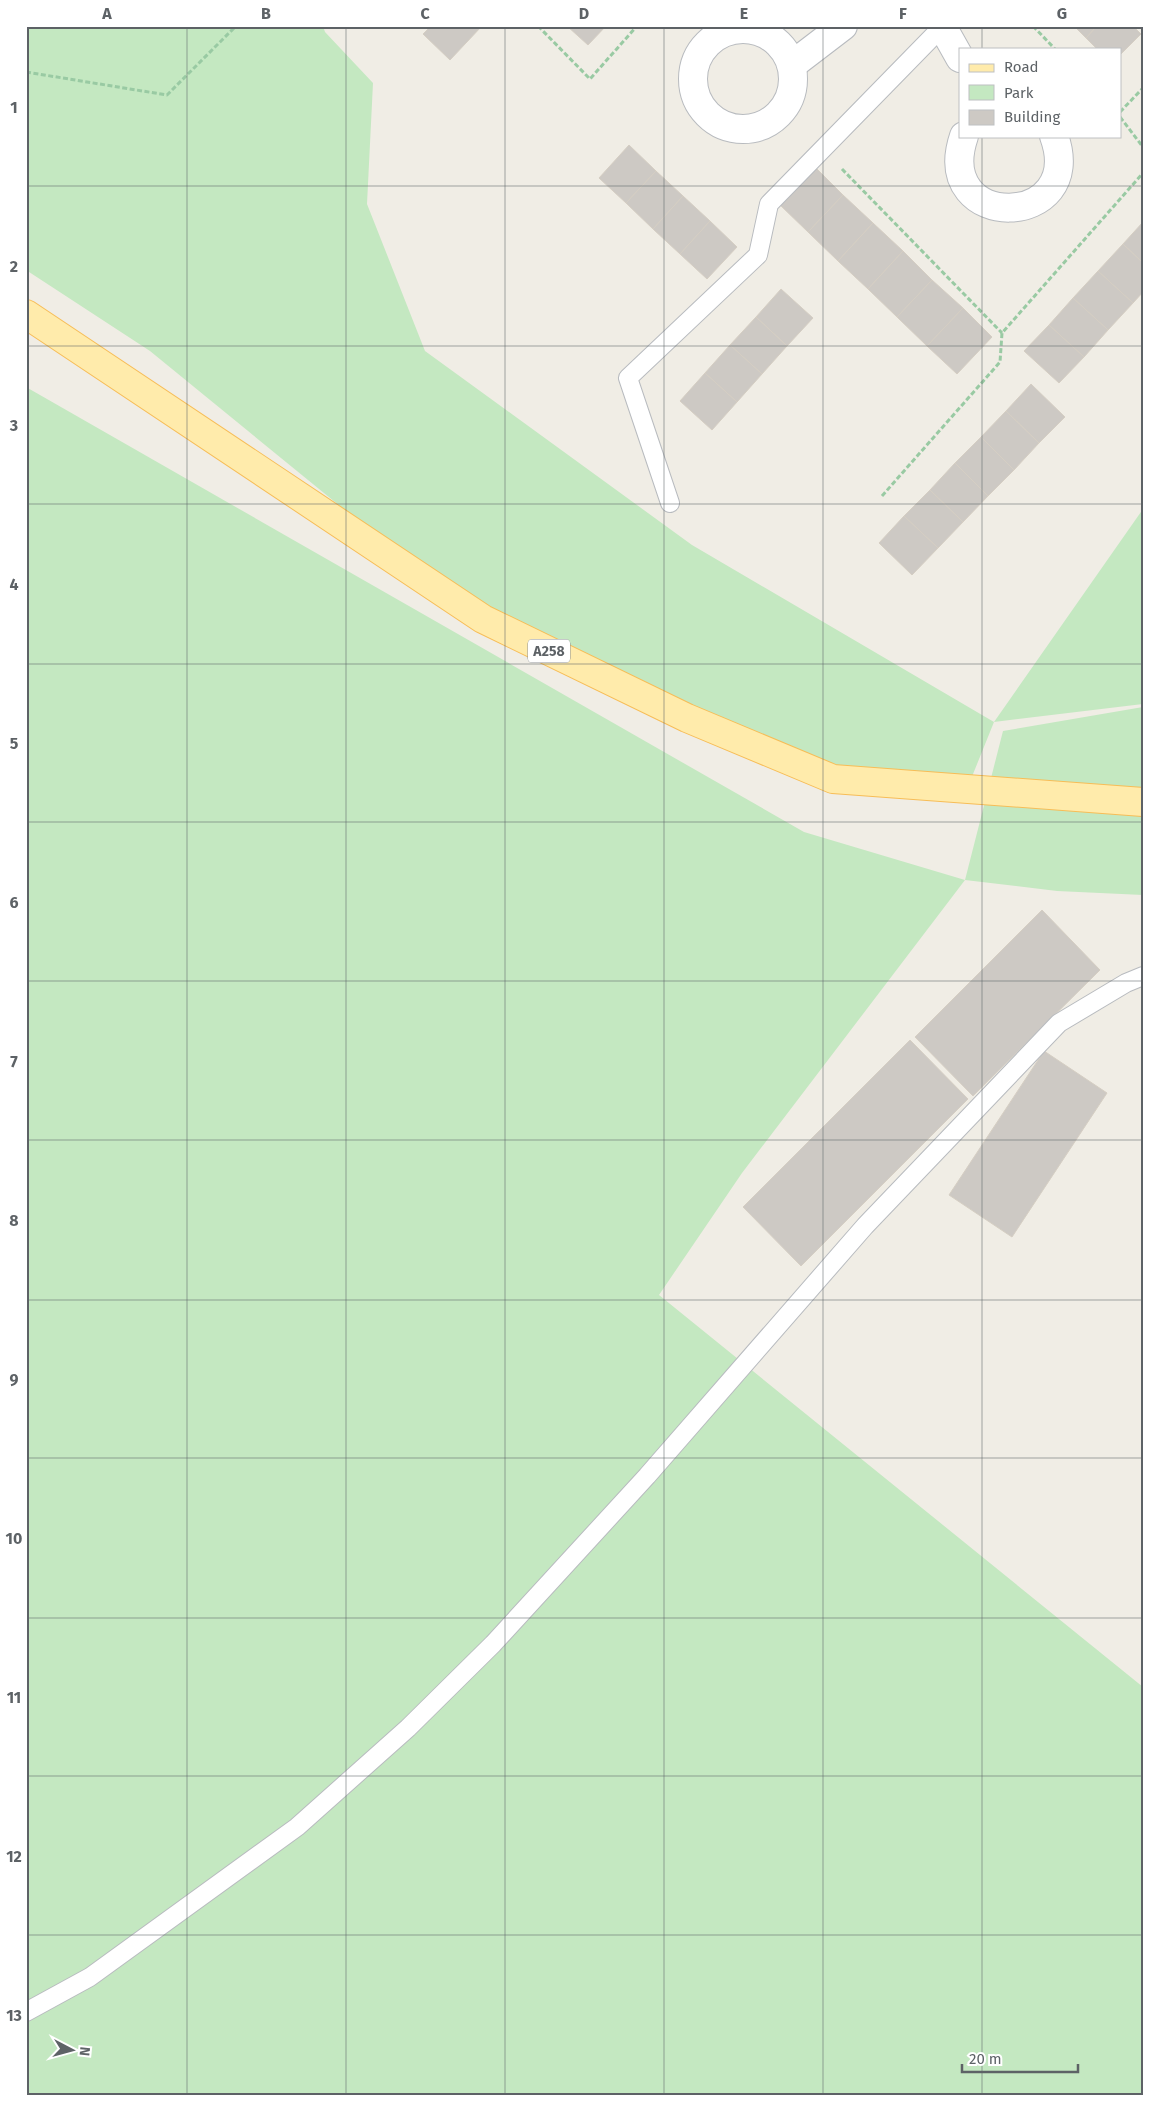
<svg xmlns="http://www.w3.org/2000/svg" width="1169" height="2122" viewBox="0 0 1169 2122" font-family="'Fira Sans',sans-serif">
	<style>
		.green { fill: #c4e8c1 }
		.building { fill: #cdc9c4; stroke: #d5cec3 }
		.lines { fill: none; stroke-linecap: round; stroke-linejoin: round }
		.service-casing { stroke: #b8bbbf; stroke-width: 20 }
		.minor-casing { stroke: #b8bbbf; stroke-width: 30 }
		.primary-casing { stroke: #f7bd57; stroke-width: 30 }
		.path { stroke: #99caa3; stroke-width: 3; stroke-dasharray: 5 2.5; stroke-linecap: butt }
		.service { stroke: #fff; stroke-width: 18 }
		.minor { stroke: #fff; stroke-width: 28 }
		.primary { stroke: #ffebab; stroke-width: 28 }
		.grid { fill: none; stroke: #5d6266; stroke-width: 1; stroke-opacity: 0.55 }
		.labels { text-anchor: middle; stroke-width: 4; stroke-linejoin: round; paint-order: stroke }
		.shield { fill: #fff; stroke: #8e9194; stroke-width: 1 }
		.shield-label { font-size: 14px; font-weight: bold; fill: #5d6266 }
		.neatline { fill: none; stroke: #5d6266; stroke-width: 2 }
		.grid-label { font-size: 16px; text-anchor: middle; font-weight: bold; fill: #5d6266 }
	</style>
	<rect width="100%" height="100%" fill="#f0ede5"/>
	<g class="green">
		<polygon points="26,26 323,26 325,32 373,83 367,204 425,351 692,545 994,722 1143,509 1143,704 994,722 967,789 821,774 460,604 150,351 26,270"/>
		<polygon points="26,387 804,832 965,880 1003,731 1143,707 1143,895 1057,891 965,880 742,1173 659,1295 1143,1687 1143,2096 26,2096"/>
	</g>
	<g class="building">
		<polygon points="431,26 480,26 481,27 450,60 423,34"/>
		<polygon points="567,26 606,26 588,45"/>
		<polygon points="1074,26 1097,26 1086,38"/>
		<polygon points="1097,26 1133,26 1141,34 1120,55 1120,49 1097,49 1086,38"/>
		<polygon points="629,145 656,171 626,203 599,178"/>
		<polygon points="814,166 843,195 808,232 779,204"/>
		<polygon points="656,171 683,196 653,229 626,203"/>
		<polygon points="843,195 873,223 838,261 808,232"/>
		<polygon points="683,196 710,221 680,254 653,229"/>
		<polygon points="710,221 737,247 707,279 680,254"/>
		<polygon points="1143,222 1143,263 1123,244"/>
		<polygon points="873,223 903,251 868,289 838,261"/>
		<polygon points="1123,244 1143,263 1143,292 1133,303 1098,271"/>
		<polygon points="903,251 932,280 897,317 868,289"/>
		<polygon points="1098,271 1133,303 1108,330 1073,298"/>
		<polygon points="932,280 963,308 927,346 897,317"/>
		<polygon points="781,289 813,318 787,346 756,317"/>
		<polygon points="1073,298 1108,330 1084,357 1049,325"/>
		<polygon points="963,308 992,337 957,374 927,346"/>
		<polygon points="756,317 787,346 762,374 730,345"/>
		<polygon points="1049,325 1084,357 1059,383 1024,351"/>
		<polygon points="730,345 762,374 737,402 705,373"/>
		<polygon points="705,373 737,402 712,430 680,401"/>
		<polygon points="1031,384 1065,417 1039,443 1006,411"/>
		<polygon points="1006,411 1039,443 1014,470 981,437"/>
		<polygon points="981,437 1014,470 988,496 955,463"/>
		<polygon points="955,463 988,496 963,522 930,490"/>
		<polygon points="930,490 963,522 938,548 904,516"/>
		<polygon points="904,516 938,548 912,575 879,543"/>
		<polygon points="1042,910 1100,970 973,1096 915,1037"/>
		<polygon points="910,1040 968,1099 801,1266 743,1207"/>
		<polygon points="1044,1051 1107,1093 1012,1237 949,1195"/>
	</g>
	<g class="lines">
		<g class="service-casing">
			<g id="service">
				<polyline points="670,503 628,378 758,255 769,204 942,27"/>
				<polyline points="26,2012 90,1977 297,1827 408,1728 493,1644 647,1476 865,1226 1059,1023 1126,983 1143,976"/>
			</g>
		</g>
		<g class="minor-casing">
			<g id="minor">
				<polyline points="942,26 960,58"/>
				<circle cx="743" cy="79" r="50"/>
				<polyline points="792,65 843,26"/>
				<path d="M964,136C931,233 1088,230 1054,136"/>
			</g>
		</g>
		<g class="primary-casing">
			<polyline id="primary" points="26,314 483,619 687,718 833,779 1143,802"/>
		</g>
		<g class="path">
			<polyline points="538,26 590,79 637,26"/>
			<polyline points="1033,26 1055,49"/>
			<polyline points="26,72 167,95 236,26"/>
			<polyline points="1120,112 1143,88"/>
			<polyline points="1120,117 1143,147"/>
			<polyline points="842,169 1002,333"/>
			<polyline points="882,496 1000,362 1002,333 1143,173"/>
		</g>
		<use href="#service" class="service"/>
		<use href="#minor" class="minor"/>
		<use href="#primary" class="primary"/>
	</g>
	<path class="grid" d="M187,26V2096M346,26V2096M505,26V2096M664,26V2096M823,26V2096M982,26V49M982,136V2096M26,186H1143M26,346H1143M26,504H1143M26,664H1143M26,822H1143M26,981H1143M26,1140H1143M26,1300H1143M26,1458H1143M26,1618H1143M26,1776H1143M26,1935H1143"/>
	<g class="labels">
		<rect class="shield" x="528" y="639.5" width="42" height="23" rx="4"/>
		<g class="shield-label">
			<text x="549" y="656">A258</text>
		</g>
	</g>
	<rect width="1169" height="2122" fill="none" stroke="#ffffff" stroke-width="55"/>
	<rect x="959" y="48" width="162" height="90" fill="#ffffff" stroke="#bec0c2"/>
	<rect x="969" y="64" width="25" height="8" fill="#ffebab" stroke="#bec0c2"/>
	<text x="1004" y="72" font-size="15" fill="#5d6266">Road</text>
	<rect x="969" y="85" width="25" height="15" fill="#c4e8c1" stroke="#bec0c2"/>
	<text x="1004" y="98" font-size="15" fill="#5d6266">Park</text>
	<rect x="969" y="110" width="25" height="15" fill="#cdc9c4" stroke="#bec0c2"/>
	<text x="1004" y="122" font-size="15" fill="#5d6266">Building</text>
	<g transform="translate(72 2050) rotate(96)" stroke="#ffffff" stroke-width="4" paint-order="stroke">
	<path d="M0-4L9 19L0 12L-9 19Z" fill="#5d6266"/>
	<text y="-8" font-size="14" font-weight="bold" text-anchor="middle" fill="#5d6266">N</text>
	</g>
	<path d="M962 2064v8h116v-8" fill="none" stroke="#5d6266" stroke-width="2.5"/>
	<text x="969" y="2064" font-size="15" fill="#5d6266" stroke="#ffffff" stroke-width="4" paint-order="stroke">20 m</text>
	<rect x="28" y="28" width="1114" height="2066" class="neatline"/>
	<g class="grid-label">
		<text x="107" y="19">A</text>
		<text x="266" y="19">B</text>
		<text x="425" y="19">C</text>
		<text x="584" y="19">D</text>
		<text x="744" y="19">E</text>
		<text x="903" y="19">F</text>
		<text x="1062" y="19">G</text>
		<text x="14" y="113">1</text>
		<text x="14" y="272">2</text>
		<text x="14" y="431">3</text>
		<text x="14" y="590">4</text>
		<text x="14" y="749">5</text>
		<text x="14" y="908">6</text>
		<text x="14" y="1067">7</text>
		<text x="14" y="1226">8</text>
		<text x="14" y="1385">9</text>
		<text x="14" y="1544">10</text>
		<text x="14" y="1703">11</text>
		<text x="14" y="1862">12</text>
		<text x="14" y="2021">13</text>
	</g>
</svg>
